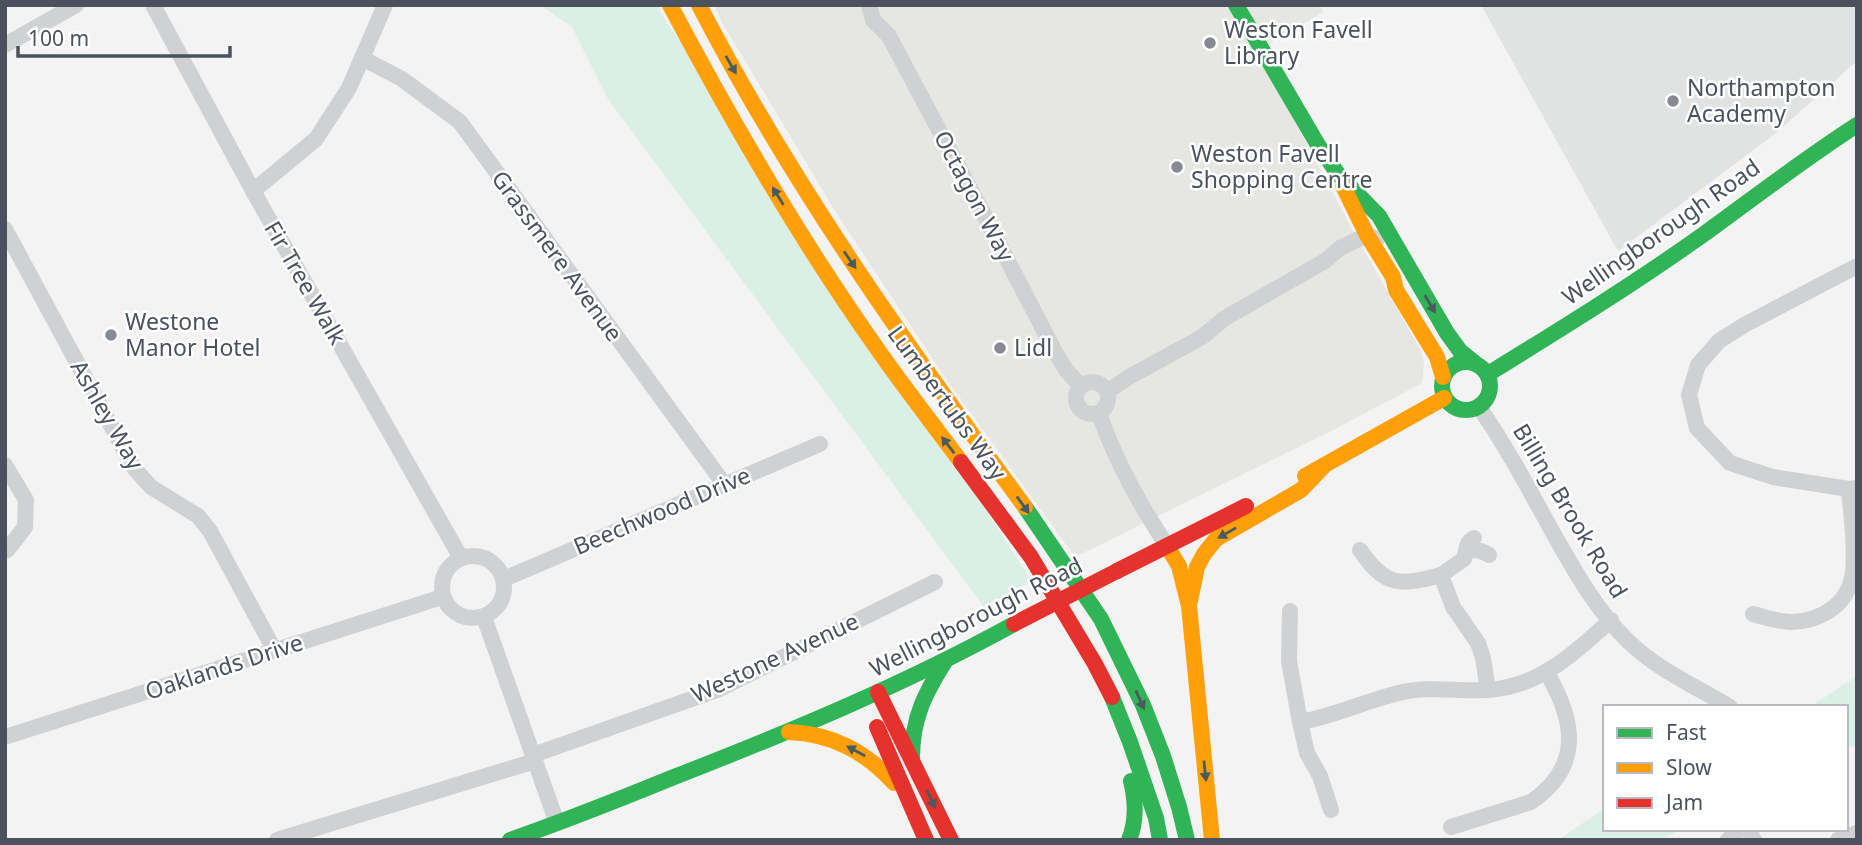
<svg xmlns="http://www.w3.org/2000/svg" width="1862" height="845" viewBox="0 0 1862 845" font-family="'Noto Sans',sans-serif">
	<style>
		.commercial { fill: #e6e6e2 }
		.education { fill: #e1e2e2 }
		.green { fill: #daefe6 }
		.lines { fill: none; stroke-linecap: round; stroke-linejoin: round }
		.street { stroke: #cfd1d3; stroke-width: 16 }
		.fast { stroke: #30b455; stroke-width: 16 }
		.slow { stroke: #ff9f0a; stroke-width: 16 }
		.jam { stroke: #e5322d; stroke-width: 16 }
		.jam-bridge { stroke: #e5322d; stroke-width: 16 }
		.oneway { fill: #485c5d }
		.poi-dot { fill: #868a92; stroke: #fff; stroke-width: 2.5 }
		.labels { text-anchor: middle; stroke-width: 5; stroke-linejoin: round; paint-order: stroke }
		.poi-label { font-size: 23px; fill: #4b525e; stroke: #fff; text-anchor: start }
		.street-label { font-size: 23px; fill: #4b525e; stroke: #fff }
	</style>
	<rect width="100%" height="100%" fill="#f3f3f3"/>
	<polygon class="commercial" points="714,5 1320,5 1323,12 1257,51 1350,225 1421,351 1424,363 1422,383 1335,429 1075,557 942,373 835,211 723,24"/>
	<polygon class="education" points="1481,5 1857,5 1857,61 1775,134 1618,251"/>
	<g class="green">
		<polygon points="540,5 656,5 1032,581 984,607 608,99 572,27"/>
		<polygon points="1857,676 1857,747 1846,746 1846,707 1810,707"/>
		<polygon points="1605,808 1605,829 1680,829 1662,840 1558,840"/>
	</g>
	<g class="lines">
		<g class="street">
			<polyline points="153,5 253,191 461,558"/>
			<polyline points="869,5 873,20 889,36 983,213 1054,350 1066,370 1081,386"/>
			<polyline points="5,45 76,5"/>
			<polyline points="362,58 402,79 460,122 724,484"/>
			<polyline points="253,191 316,139 349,88 385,5"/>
			<polyline points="5,229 134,468 151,487 198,516 210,531 275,651"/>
			<polyline points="1857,266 1746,324 1719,341 1698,365 1689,395 1697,428 1730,463 1773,477 1849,489 1857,488"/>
			<circle cx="1092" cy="398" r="16"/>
			<polyline points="1107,392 1129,377 1202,337 1225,318 1325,261 1340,248 1367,235 1377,239"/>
			<path d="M1479,407C1506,446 1529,489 1552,531C1573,568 1596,610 1627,640C1656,669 1695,686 1730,707"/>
			<path d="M1099,413C1115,460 1140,505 1167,546"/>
			<polyline points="5,465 26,500 25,527 8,549 5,551"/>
			<path d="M1360,550C1385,587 1400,586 1441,575L1453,607L1478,643L1483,658L1488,690"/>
			<path d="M1466,552C1475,549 1481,550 1489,555"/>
			<circle cx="473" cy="587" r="31"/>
			<path d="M1441,575L1464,559C1467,550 1465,543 1474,538"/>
			<polyline points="504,579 820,444"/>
			<path d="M1290,611L1289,661L1300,722C1335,716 1367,700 1403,692C1431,686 1459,692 1488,690C1539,687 1575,653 1611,620"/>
			<path d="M1753,614C1765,617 1778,622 1791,622C1822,621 1849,604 1853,572C1856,545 1851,516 1849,489"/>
			<polyline points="484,617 557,823"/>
			<polyline points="1300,722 1307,753 1320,776 1331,810"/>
			<polyline points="5,737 442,597"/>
			<polyline points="533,755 717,690 935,582"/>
			<path d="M1451,827L1531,802C1583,766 1575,721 1547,673"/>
			<polyline points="1748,829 1754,840"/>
			<polyline points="277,840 535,761"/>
			<polyline points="1728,840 1740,829"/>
			<polyline points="1838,840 1857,833"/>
		</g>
		<g class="fast">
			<polyline points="1236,5 1318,145 1338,174 1379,216 1447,333 1460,351 1475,363"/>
			<circle cx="1466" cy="386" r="24"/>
			<path d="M1488,374C1561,329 1634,284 1704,234C1755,197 1804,159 1857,125"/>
			<polyline points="1025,507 1101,619 1143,705 1163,756 1179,807 1187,840"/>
			<polyline points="1112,697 1130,742 1156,818 1160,840"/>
			<path d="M912,758C912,718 925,693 946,660"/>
			<path d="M510,840C565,821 620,799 674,777C790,732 905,684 1014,624"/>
			<path d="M1129,840C1137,820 1136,801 1131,781"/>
		</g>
		<g class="slow">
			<path d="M670,5C732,122 799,238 876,347C903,386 933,424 961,462"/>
			<path d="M699,5C791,183 907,346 1025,507"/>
			<polyline points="1343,186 1367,235 1393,277 1396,290 1437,357 1443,377"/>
			<polyline points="1305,476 1444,398"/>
			<polyline points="1167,546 1179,566 1189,606 1212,840"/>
			<polyline points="1190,601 1197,567 1204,554 1216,539 1301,490 1323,467"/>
			<path d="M789,732C832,734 865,751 894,783"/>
		</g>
		<g class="jam">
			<polyline points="961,462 1031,557 1095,664 1112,697"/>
			<polyline points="1117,571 1246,506"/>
			<polyline points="878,692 951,840"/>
			<polyline points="877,727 926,840"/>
		</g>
		<polyline class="jam-bridge" points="1014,624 1117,571"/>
	</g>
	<defs><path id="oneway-solid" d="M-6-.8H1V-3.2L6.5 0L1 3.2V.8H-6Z" transform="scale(1.75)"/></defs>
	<g class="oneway">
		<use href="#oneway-solid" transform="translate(731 65) rotate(60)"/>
		<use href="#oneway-solid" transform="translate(778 196) rotate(-122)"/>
		<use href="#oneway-solid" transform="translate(850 260) rotate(55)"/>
		<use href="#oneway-solid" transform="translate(1430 304) rotate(59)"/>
		<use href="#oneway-solid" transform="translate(948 445) rotate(-127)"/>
		<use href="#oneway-solid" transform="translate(1023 505) rotate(54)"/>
		<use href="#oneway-solid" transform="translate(1227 533) rotate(150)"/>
		<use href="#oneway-solid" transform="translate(1140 700) rotate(66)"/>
		<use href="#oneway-solid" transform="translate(856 751) rotate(-152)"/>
		<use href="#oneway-solid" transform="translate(1205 771) rotate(84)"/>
		<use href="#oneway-solid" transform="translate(931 799) rotate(65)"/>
	</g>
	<g class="poi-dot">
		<circle cx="1210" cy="43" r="7"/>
		<circle cx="1673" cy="101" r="7"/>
		<circle cx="1177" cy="167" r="7"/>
		<circle cx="111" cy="335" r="7"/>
		<circle cx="1000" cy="348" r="7"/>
	</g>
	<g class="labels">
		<g class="poi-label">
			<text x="1224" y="38">Weston Favell<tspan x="1224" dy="26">Library</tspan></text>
			<text x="1687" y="96">Northampton<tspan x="1687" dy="26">Academy</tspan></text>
			<text x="1191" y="162">Weston Favell<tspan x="1191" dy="26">Shopping Centre</tspan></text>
			<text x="125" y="330">Westone<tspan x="125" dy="26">Manor Hotel</tspan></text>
			<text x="1014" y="356">Lidl</text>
		</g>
		<g class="street-label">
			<text transform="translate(974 196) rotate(62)" y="8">Octagon Way</text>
			<text transform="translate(1661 232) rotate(-35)" y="8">Wellingborough Road</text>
			<text transform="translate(557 256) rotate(54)" y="8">Grassmere Avenue</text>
			<text transform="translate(305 283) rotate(60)" y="8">Fir Tree Walk</text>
			<text transform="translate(947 403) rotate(54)" y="8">Lumbertubs Way</text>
			<text transform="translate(107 415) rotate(60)" y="8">Ashley Way</text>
			<text transform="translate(662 511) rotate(-23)" y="8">Beechwood Drive</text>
			<text transform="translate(1570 511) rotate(59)" y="8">Billing Brook Road</text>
			<text transform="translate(976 617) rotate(-27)" y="8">Wellingborough Road</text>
			<text transform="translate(775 658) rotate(-25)" y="8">Westone Avenue</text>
			<text transform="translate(224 667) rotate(-18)" y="8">Oaklands Drive</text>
		</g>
	</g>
	<rect width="1862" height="845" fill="none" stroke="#4b525e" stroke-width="14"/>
	<rect x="1603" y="705" width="245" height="126" fill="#ffffff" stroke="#b7babf" stroke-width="2"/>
	<rect x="1617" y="728" width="35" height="10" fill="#30b455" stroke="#b7babf" stroke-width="2"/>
	<text x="1666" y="740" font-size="21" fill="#4b525e">Fast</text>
	<rect x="1617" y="763" width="35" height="10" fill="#ff9f0a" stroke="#b7babf" stroke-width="2"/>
	<text x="1666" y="775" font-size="21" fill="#4b525e">Slow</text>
	<rect x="1617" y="798" width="35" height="10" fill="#e5322d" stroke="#b7babf" stroke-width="2"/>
	<text x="1666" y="810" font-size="21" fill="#4b525e">Jam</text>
	<path d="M18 46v10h212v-10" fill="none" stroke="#4b525e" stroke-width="3.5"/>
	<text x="28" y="46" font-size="21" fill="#4b525e" stroke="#ffffff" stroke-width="5" paint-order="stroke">100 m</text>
</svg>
